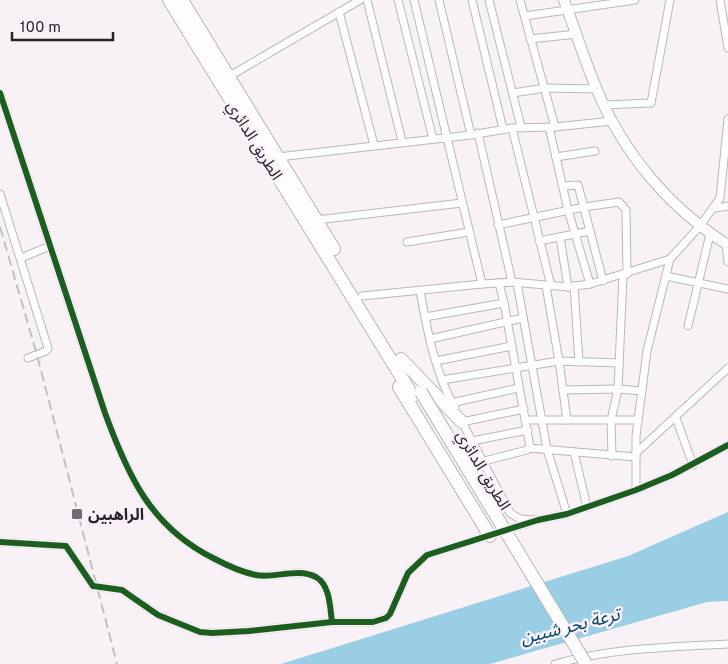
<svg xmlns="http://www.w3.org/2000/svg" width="728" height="664" viewBox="0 0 728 664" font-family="Overpass,'Noto Sans Arabic',sans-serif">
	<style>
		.water { fill: #9acee5 }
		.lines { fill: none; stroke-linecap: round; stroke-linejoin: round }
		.street-casing { stroke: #bab7ba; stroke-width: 9 }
		.secondary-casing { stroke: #bab7ba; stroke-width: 12 }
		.highway-casing { stroke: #bab7ba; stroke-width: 14 }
		.street { stroke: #fefdfe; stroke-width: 7 }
		.secondary { stroke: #fefdfe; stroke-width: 10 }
		.highway { stroke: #fefdfe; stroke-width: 12 }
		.rail { stroke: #c1c0c1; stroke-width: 2; stroke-dasharray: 10 5; stroke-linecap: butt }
		.highway-bridge-casing { stroke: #bab7ba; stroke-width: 14; stroke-linecap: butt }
		.highway-bridge { stroke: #fefdfe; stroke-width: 12 }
		.cycleway-casing { stroke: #faf0f9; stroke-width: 9 }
		.cycleway { stroke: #1b5e20; stroke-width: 6 }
		.poi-dot { fill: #706c70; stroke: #faf0f9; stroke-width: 2 }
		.labels { text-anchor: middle; stroke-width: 5; stroke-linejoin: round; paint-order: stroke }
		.street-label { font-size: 16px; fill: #272427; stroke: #faf0f9 }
		.poi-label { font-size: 16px; font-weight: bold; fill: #272427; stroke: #faf0f9; text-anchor: start }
		.water-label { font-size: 18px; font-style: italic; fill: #00475c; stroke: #faf0f9 }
	</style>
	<rect width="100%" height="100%" fill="#f8f2f7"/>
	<polygon class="water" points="728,512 728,601 707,602 490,664 281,664 628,556"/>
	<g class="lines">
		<g class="street-casing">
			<g id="street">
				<polyline points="367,0 402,141"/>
				<polyline points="398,0 433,139"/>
				<polyline points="414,0 482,284"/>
				<polyline points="439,0 471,135"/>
				<polyline points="472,0 503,129"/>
				<polyline points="489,0 521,127"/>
				<polyline points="520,0 555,127"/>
				<polyline points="720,0 728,48"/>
				<polyline points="339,12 374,145"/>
				<polyline points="525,16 635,0"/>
				<polyline points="530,39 577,34"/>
				<polyline points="228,77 360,0"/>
				<path d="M0,93L105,413C128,476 151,527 213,558C226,565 241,572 256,575C275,579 297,567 316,577C330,585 330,607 332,622"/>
				<polyline points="513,93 545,88 597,89"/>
				<polyline points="604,105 651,103 670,0"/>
				<polyline points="549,127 568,210 590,284"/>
				<polyline points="512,128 551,286"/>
				<polyline points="478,133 512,282"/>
				<polyline points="278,157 471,135 512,128 555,127 612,121"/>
				<polyline points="556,157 595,151"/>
				<polyline points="563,186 578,185 603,281"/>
				<polyline points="0,194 48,348 46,351 28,358"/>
				<polyline points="715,208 728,206"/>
				<polyline points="316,220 462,203"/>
				<polyline points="498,225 584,207 619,202 626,210 627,274"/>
				<polyline points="560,237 568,287"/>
				<polyline points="539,241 590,231"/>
				<polyline points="407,242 469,232"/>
				<polyline points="726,244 728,262"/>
				<polyline points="21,258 50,246"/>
				<polyline points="666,276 728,289"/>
				<polyline points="517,283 547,449 567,514"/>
				<polyline points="546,286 559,361 567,420"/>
				<polyline points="574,286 579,362"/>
				<path d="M420,291C427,330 435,373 455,408"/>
				<polyline points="362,296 482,284 512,282 568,287 590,284 670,259 700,226 720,198 728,119"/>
				<polyline points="425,317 504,303"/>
				<polyline points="688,326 710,234"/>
				<polyline points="430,339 523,318"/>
				<polyline points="436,361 512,346"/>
				<polyline points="442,380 559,361 619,363"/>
				<polyline points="563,390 618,389 642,391"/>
				<polyline points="451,403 518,388"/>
				<polyline points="676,418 693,465"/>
				<polyline points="461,420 510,513 520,519 535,520"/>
				<polyline points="526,420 638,420"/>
				<polyline points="462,422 524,409"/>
				<polyline points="472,441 528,430"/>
				<polyline points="529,448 636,457"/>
				<polyline points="574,452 587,507"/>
				<polyline points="636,453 728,368"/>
				<polyline points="612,456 611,420 618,389 623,276"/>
				<polyline points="484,461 527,450 530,447 504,303 499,283"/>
				<polyline points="636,490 636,436 647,351 670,259"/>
				<polyline points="0,542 66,546 93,586 122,590 158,615 200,632 212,633 249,631 332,622 373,622 386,618 390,614 408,573 427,555 538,520 567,514 636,490 672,475 728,445"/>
				<path d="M555,664C612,648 669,647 728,644"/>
			</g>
		</g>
		<g class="secondary-casing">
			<path id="secondary" d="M564,0C575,30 585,61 597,90C624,154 669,208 728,245"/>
		</g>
		<g class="highway-casing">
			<g id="highway">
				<polyline points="169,0 413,396"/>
				<polyline points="182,0 334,249"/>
				<polyline points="401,359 462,422"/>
				<polyline points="399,387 490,536"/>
			</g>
		</g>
		<use href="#street" class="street"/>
		<use href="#secondary" class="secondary"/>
		<use href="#highway" class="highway"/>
		<polyline class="rail" points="0,227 37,355 117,664"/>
		<g class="highway-bridge-casing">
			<polyline id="highway-bridge" points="421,392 586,664"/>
		</g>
		<use href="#highway-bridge" class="highway-bridge"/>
		<g class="cycleway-casing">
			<g id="cycleway">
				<path d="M0,93L105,413C128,476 151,527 213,558C226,565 241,572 256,575C275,579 297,567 316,577C330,585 330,607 332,622"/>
				<polyline points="0,542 66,546 93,586 122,590 158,615 200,632 212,633 249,631 332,622 373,622 386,618 390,614 408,573 427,555 538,520 567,514 636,490 672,475 728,445"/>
			</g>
		</g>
		<use href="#cycleway" class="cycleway"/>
	</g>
	<rect class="poi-dot" x="71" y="508" width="12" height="12" rx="2.5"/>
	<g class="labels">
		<g class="street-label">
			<text transform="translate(255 140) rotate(58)" y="6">الطريق الدائري</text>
			<text transform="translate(484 470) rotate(59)" y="6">الطريق الدائري</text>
		</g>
		<g class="poi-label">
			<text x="88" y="520">الراهبين</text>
		</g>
		<g class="water-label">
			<text transform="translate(570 626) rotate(-14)" y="6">ترعة بحر شبين</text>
		</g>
	</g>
	<path d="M12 32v8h101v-8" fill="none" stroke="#272427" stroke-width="2.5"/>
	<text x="20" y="32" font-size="15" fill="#272427" stroke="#faf0f9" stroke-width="4" paint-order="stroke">100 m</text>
</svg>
